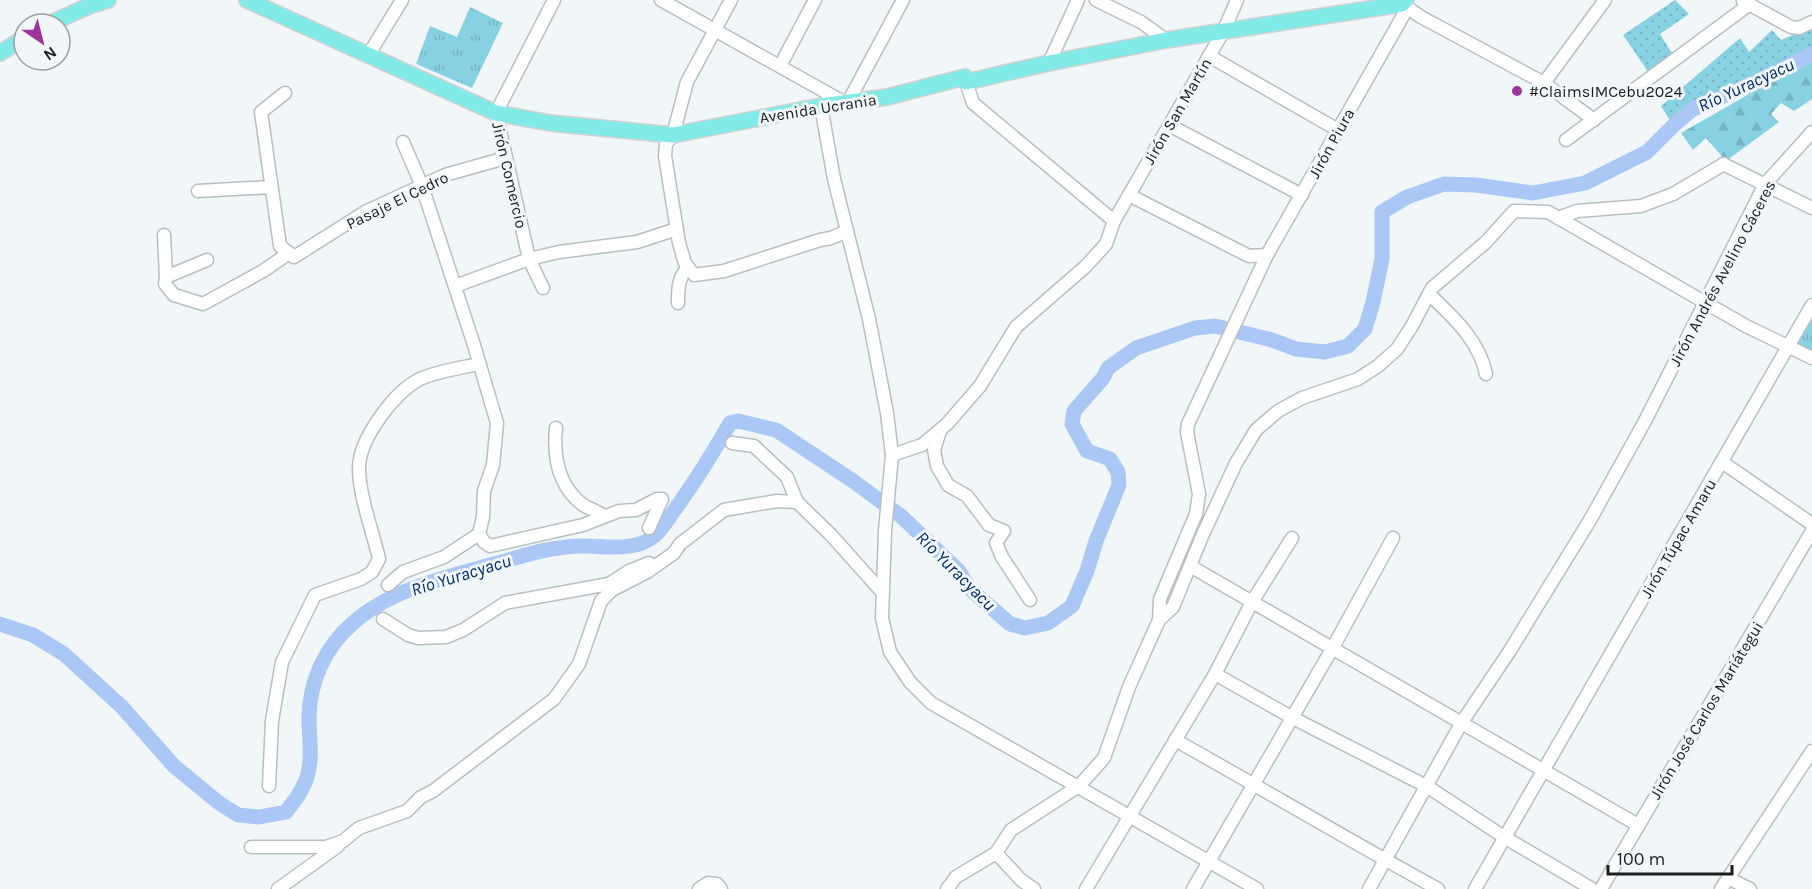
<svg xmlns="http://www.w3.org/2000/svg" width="1812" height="889" viewBox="0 0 1812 889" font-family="Karla,sans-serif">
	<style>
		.grass { fill: url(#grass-dots) }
		.forest { fill: url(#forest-firs) }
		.park { fill: url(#park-tufts) }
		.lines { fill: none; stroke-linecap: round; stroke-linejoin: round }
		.river { stroke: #aac7f5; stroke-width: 15 }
		.minor-casing { stroke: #b8bfc0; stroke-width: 15 }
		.major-casing { stroke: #d1d2d2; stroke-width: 18 }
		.minor { stroke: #fff; stroke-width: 12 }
		.major { stroke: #82ebe7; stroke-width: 15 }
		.poi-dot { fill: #9c369a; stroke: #f1f7f9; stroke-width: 2 }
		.labels { text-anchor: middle; stroke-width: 6; stroke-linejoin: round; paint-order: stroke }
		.poi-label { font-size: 16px; fill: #1b1d1e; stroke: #f1f7f9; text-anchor: start }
		.street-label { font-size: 16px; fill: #1b1d1e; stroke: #f1f7f9 }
		.water-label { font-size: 18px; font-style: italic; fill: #012b6b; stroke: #f1f7f9 }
	</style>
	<defs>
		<pattern id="grass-dots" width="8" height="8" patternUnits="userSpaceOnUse" patternTransform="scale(1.5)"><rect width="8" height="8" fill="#88d1e2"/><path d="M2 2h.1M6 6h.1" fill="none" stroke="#75b3c1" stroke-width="1.8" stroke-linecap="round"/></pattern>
		<pattern id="forest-firs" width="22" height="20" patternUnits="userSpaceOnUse" patternTransform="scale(1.5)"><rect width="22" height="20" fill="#88d1e2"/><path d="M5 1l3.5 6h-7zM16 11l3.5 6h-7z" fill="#75b3c1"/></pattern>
		<pattern id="park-tufts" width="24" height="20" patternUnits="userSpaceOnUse" patternTransform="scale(1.5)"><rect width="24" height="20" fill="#88d1e2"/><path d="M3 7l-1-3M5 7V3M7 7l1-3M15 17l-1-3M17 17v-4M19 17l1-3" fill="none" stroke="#75b3c1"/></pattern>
	</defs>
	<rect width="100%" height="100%" fill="#f1f7f9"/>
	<g class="grass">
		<polygon points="1675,0 1689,14 1660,34 1673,55 1649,73 1623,35"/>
		<polygon points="1812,27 1812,47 1809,50 1669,119 1661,106 1740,38 1749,52 1772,30 1781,40"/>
	</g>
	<polygon class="forest" points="1812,58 1812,99 1794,111 1781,103 1771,114 1779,122 1726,161 1706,138 1693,150 1681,133"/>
	<g class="park">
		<polygon points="470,7 503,23 472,88 416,64 430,26 457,37"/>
		<polygon points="1812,305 1812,357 1788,347"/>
	</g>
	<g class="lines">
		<path class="river" d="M0,624L33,635L64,654L122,707L174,766L219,803L238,815L259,817L286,812C294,801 303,791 307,777C313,758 309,738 309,719C309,682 325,647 353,623C391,589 447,577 494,564C513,559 532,552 552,549C560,548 570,546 579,546C601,545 635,553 654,536C663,529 669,517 676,508C696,480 713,453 730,423L738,421L776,430L853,481L901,516L959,571L969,588L1010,624L1025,628L1048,623L1072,606L1087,571L1096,541L1119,485L1118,472L1110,459L1087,451L1072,424L1074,411L1103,378L1108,368L1136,348L1195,328L1215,326L1272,340L1296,349L1325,352L1348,346L1365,329L1373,302L1382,259V212L1407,197L1444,184L1476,185L1533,193L1585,183L1647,152L1675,124L1693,109L1754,83L1812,54"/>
		<g class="minor-casing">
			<g id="minor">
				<polyline points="661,0 847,104 903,0"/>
				<polyline points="731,0 687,82 673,135 666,144 665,156 679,243 685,263 694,275 724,271 820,240 831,238 847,231"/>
				<polyline points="1096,0 1141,22 1166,40"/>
				<polyline points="1743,1 1791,27 1799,28 1812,22"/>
				<polyline points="1402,4 1421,17 1544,83 1594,120"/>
				<polyline points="369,54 402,0"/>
				<polyline points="1209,56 1338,130"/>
				<polyline points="1049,63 1078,0"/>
				<polyline points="780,66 815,0"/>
				<polyline points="966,82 973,103 1114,221"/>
				<polyline points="1538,91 1605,0"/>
				<polyline points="285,93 261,112 280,246 294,257 365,212 445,175 498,160 505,154"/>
				<polyline points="821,106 834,179 869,319 887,413 892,455 885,531 882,618 890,652 910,682 931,703 1257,889"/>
				<polyline points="1169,125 1302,195"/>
				<polyline points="1566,140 1750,4"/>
				<polyline points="403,142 422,186 474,345 497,423 493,465 484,491 483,517 479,534 484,542 490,546 583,525 619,511 636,510 657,499 662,499 649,528"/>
				<polyline points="1723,164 1812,208"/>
				<polyline points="198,191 271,187"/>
				<polyline points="1129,195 1249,256 1267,255"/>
				<polyline points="1558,218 1577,211 1641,206 1673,194 1724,164"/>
				<polyline points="164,235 166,277"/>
				<polyline points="207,260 166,277 165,284 174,295 203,304 263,271 289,253"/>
				<polyline points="455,286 529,259 559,252 637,242 677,229"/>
				<polyline points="543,288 529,259 496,113 554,0"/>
				<path d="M1429,294C1453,317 1479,340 1486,374"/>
				<path d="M678,303C678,289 678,278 688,267"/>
				<path d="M556,428C553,458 558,486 583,505C590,509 597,511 604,516"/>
				<polyline points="940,431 934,450 937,466 948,485 967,496 989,525 1004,531 996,543 1002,557 1030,600"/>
				<polyline points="732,443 754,446 787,477 797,502 831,535 882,592"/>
				<polyline points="892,455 922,445 947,424 980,386 1016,327 1086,266 1106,244 1114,221 1223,32 1237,0"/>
				<polyline points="1722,462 1812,524"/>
				<polyline points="1190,566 1638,825"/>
				<polyline points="388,585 403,572 444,557 479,534"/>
				<polyline points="383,619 408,635 418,638 446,637 463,630 505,603 609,584 629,571 649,563"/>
				<polyline points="1159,620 1160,599 1196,514 1199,494 1187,432 1188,424 1267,255 1408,7"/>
				<polyline points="1215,674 1293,718 1428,787 1504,837 1592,889"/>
				<path d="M1175,740C1263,789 1350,841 1438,889"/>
				<path d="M269,786L272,721L282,662L315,595L361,579L372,572L379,559C373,532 359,496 359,468C359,439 395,391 420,379C438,371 460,368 479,364"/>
				<polyline points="251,847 326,847 343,841 359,828 407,811 421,797 433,791 554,699 579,664 601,601 612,590 647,572 674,553 680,544 724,510 777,501 797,502"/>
				<polyline points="996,853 1021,880 1034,889"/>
				<polyline points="1728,878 1750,889"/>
				<polyline points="278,889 338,846"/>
				<polyline points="699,889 708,883 717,884 721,889"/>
				<polyline points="947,889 956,877 996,853 1011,830 1079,786 1104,758 1129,687 1159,620 1173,607 1203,534 1236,463 1256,430 1278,411 1302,398 1358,379 1378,366 1397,349 1412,326 1432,288 1486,242 1514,211 1548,212 1746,326 1812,358"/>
				<polyline points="1086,889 1215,674 1252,602 1292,538"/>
				<polyline points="1193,889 1332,649 1393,538"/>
				<polyline points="1369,889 1462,722 1509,652 1590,520 1645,421 1765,184 1812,132"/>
				<polyline points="1475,889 1812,305"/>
				<polyline points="1601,889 1812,531"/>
				<polyline points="1721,889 1812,751"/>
			</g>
		</g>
		<g class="major-casing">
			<g id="major">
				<polyline points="247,0 496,113 550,123 673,135 821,106 887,97 965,77 966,82 1049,63 1166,40 1402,4 1406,0"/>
				<polyline points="49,24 91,5 108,0"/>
				<polyline points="0,53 24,38"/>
			</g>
		</g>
		<use href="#minor" class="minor"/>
		<use href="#major" class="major"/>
	</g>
	<circle class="poi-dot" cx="1517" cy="91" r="6"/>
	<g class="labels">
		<g class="poi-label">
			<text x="1529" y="97">#ClaimsIMCebu2024</text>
		</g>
		<g class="street-label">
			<text transform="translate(818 108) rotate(-9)" y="6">Avenida Ucrania</text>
			<text transform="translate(1177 111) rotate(-60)" y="6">Jirón San Martín</text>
			<text transform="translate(1331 143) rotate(-61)" y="6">Jirón Piura</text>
			<text transform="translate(510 175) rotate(77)" y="6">Jirón Comercio</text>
			<text transform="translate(397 200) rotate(-26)" y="6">Pasaje El Cedro</text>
			<text transform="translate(1722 273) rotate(-62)" y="6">Jirón Andrés Avelino Cáceres</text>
			<text transform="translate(1678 538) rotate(-60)" y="6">Jirón Túpac Amaru</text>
			<text transform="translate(1706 710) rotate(-59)" y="6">Jirón José Carlos Mariátegui</text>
		</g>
		<g class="water-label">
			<text transform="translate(1746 85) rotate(-25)" y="6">Río Yuracyacu</text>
			<text transform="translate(956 571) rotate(45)" y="6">Río Yuracyacu</text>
			<text transform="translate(461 575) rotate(-17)" y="6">Río Yuracyacu</text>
		</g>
	</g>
	<g transform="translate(42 42) rotate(145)"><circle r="28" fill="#f1f7f9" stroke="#9ba0a1" stroke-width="1.5"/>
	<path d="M0-4.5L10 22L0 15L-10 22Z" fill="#9c369a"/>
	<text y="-9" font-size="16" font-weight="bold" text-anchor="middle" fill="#1b1d1e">N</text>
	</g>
	<path d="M1608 865v9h124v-9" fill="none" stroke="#1b1d1e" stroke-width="3"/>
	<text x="1617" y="865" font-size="18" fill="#1b1d1e" stroke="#f1f7f9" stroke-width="4.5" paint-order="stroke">100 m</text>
</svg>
